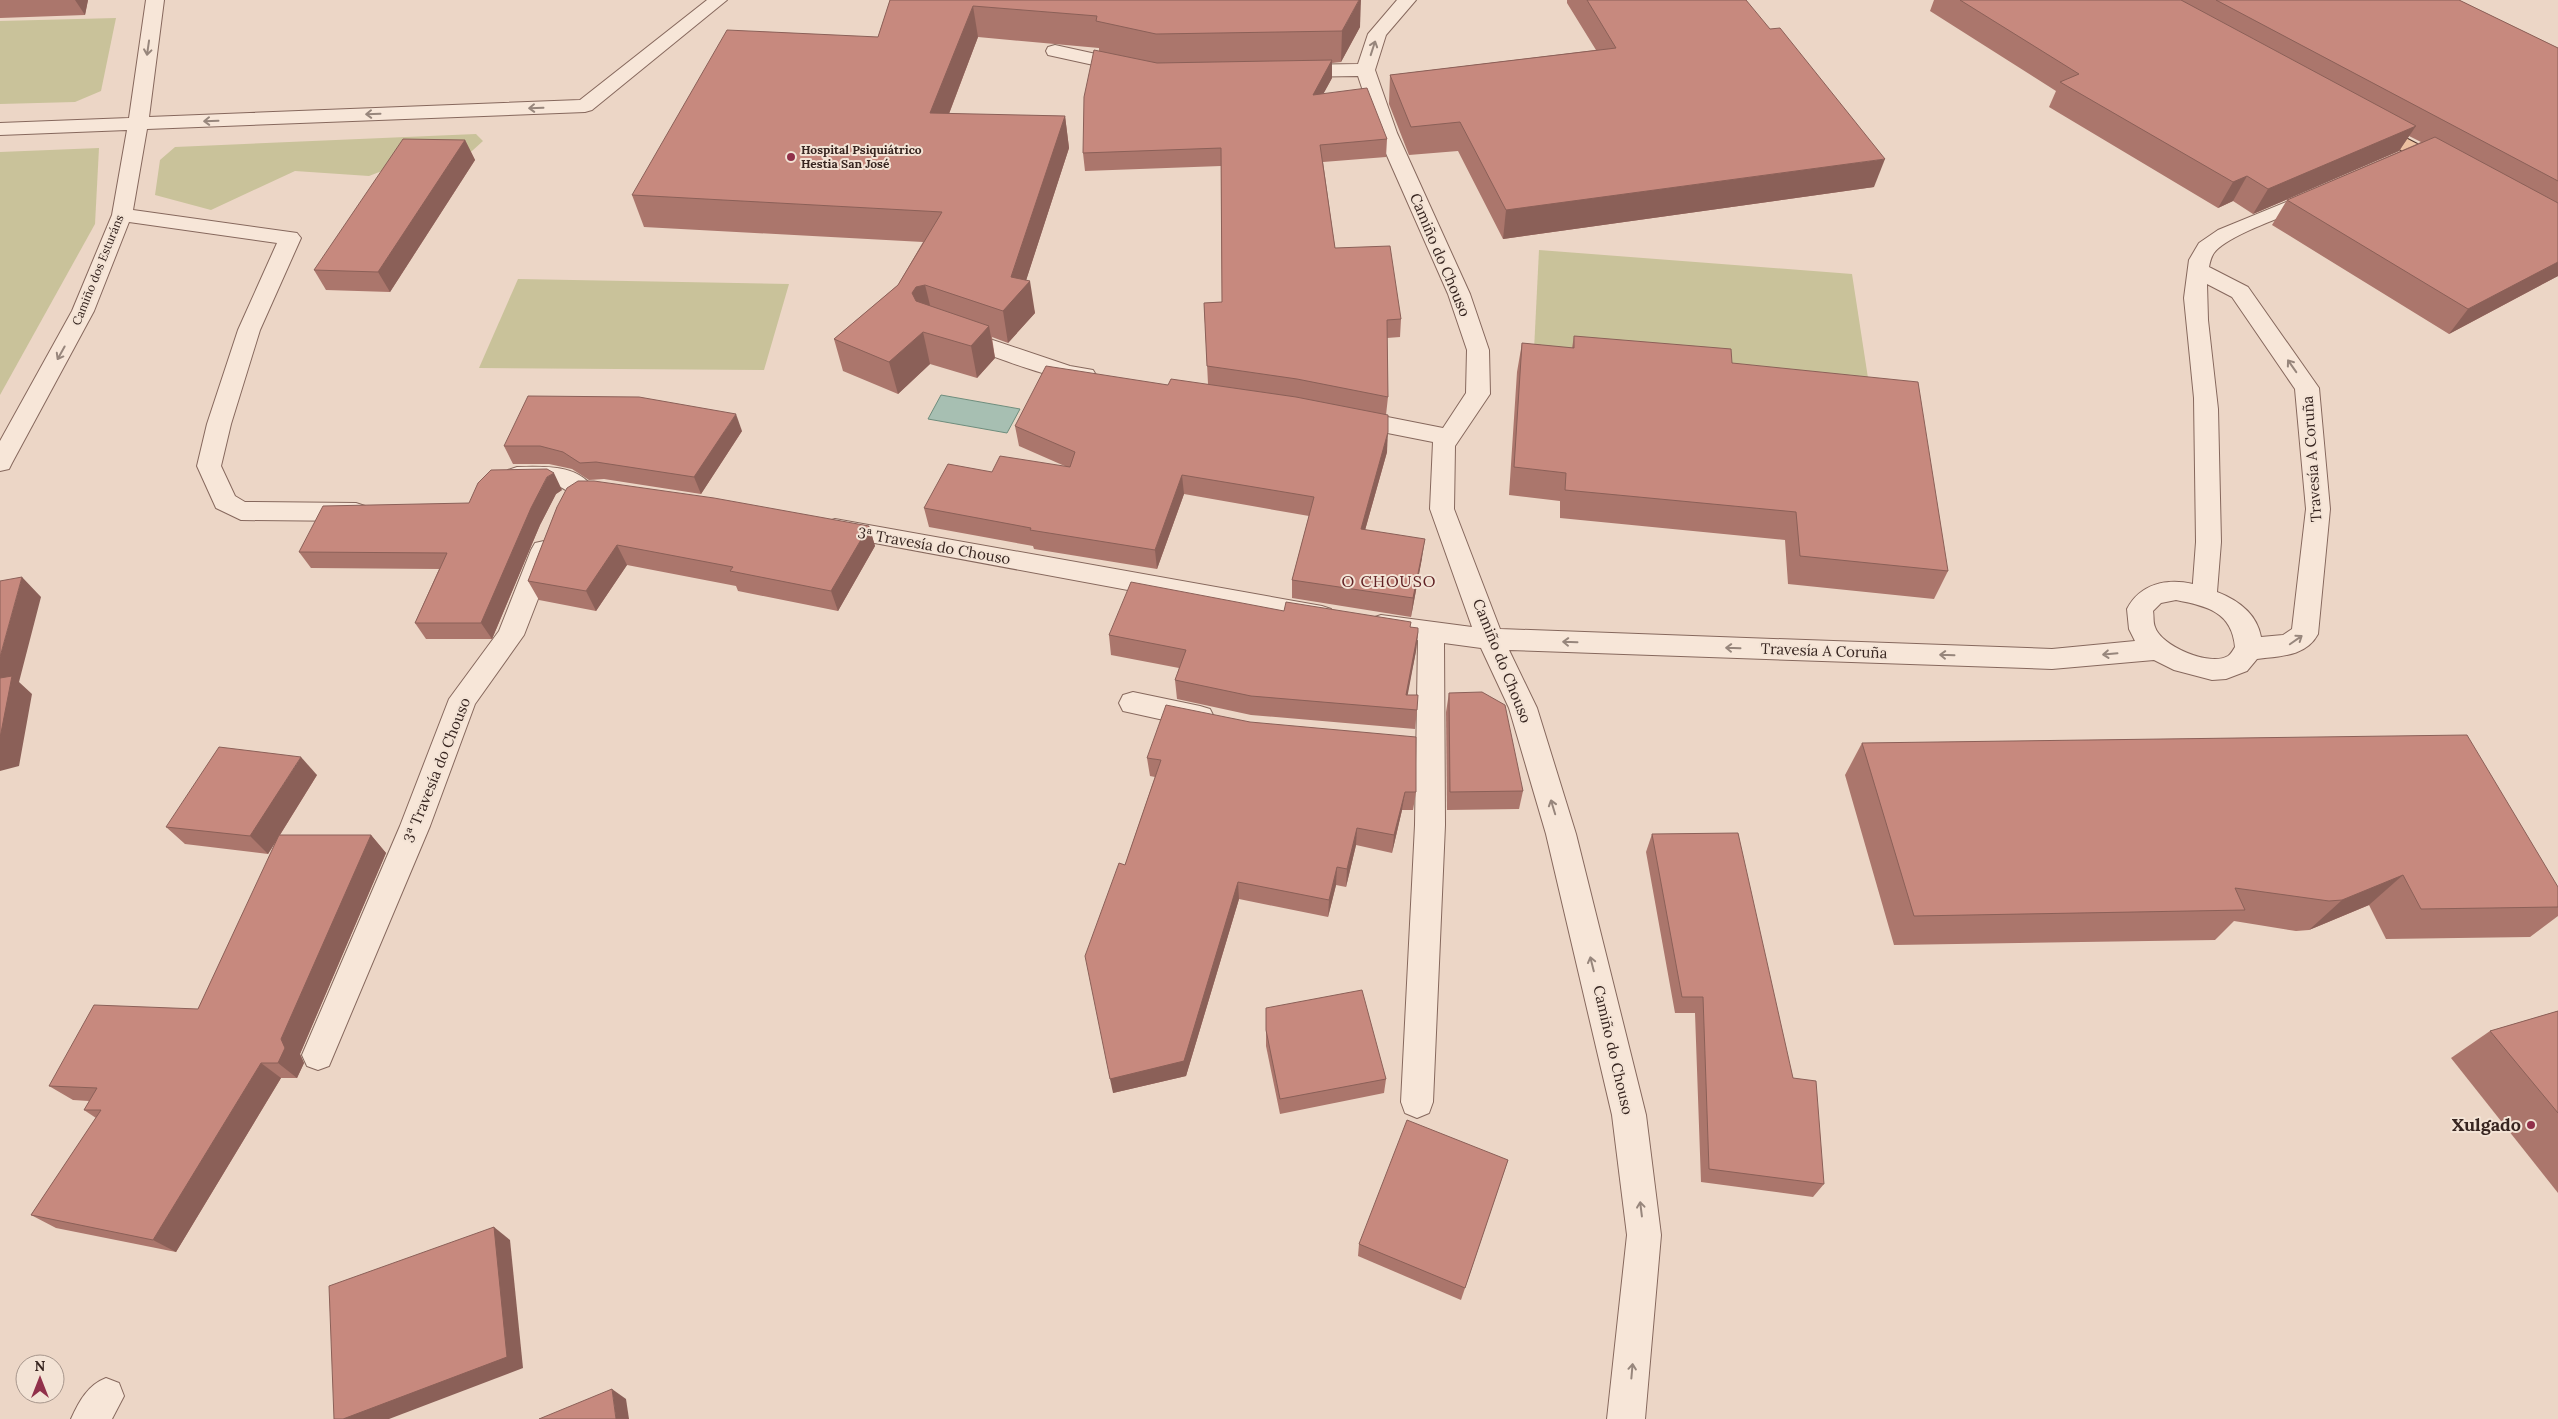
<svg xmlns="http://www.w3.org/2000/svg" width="2558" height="1419" viewBox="0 0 2558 1419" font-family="Lora,serif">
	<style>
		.green { fill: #c9c29a }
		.water { fill: #a7bfb2; stroke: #6e8d7d }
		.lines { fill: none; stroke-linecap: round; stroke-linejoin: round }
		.minor-casing { stroke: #86685d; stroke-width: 2 }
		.primary-casing { stroke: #543830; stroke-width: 2 }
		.minor { fill: #f7e6d8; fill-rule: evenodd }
		.primary { fill: #ecc0a0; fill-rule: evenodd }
		.wall { fill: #ab766c }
		.shaded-wall { fill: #8b6058 }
		.building { fill: #c7897e; stroke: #8b6058 }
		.oneway { stroke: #97867c }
		.poi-dot { fill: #91304a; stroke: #f3e3d5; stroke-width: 2 }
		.labels { text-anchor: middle; stroke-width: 4; stroke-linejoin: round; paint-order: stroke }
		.far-poi-label { font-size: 12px; font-weight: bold; fill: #372520; stroke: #f3e3d5; text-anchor: start }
		.far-street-label { font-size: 12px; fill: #372520; stroke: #f3e3d5 }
		.street-label { font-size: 15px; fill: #372520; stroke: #f3e3d5 }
		.neighbourhood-label { font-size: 16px; letter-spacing: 1px; fill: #612225; stroke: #f3e3d5 }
		.near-poi-label { font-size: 18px; font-weight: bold; fill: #372520; stroke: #f3e3d5; text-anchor: end }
	</style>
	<rect width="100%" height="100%" fill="#ecd6c6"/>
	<g class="green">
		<polygon points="116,18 101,91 75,102 0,104 0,21"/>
		<polygon points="476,134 483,141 462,160 413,159 369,176 295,171 211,210 155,195 160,160 175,147"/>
		<polygon points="99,148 95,224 0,395 0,152"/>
		<polygon points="1539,250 1852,274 1868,378 1534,350"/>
		<polygon points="518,279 789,284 764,370 479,368"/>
	</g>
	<polygon class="water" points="941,395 1020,409 1007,433 928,419"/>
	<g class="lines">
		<g class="minor-casing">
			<g id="minor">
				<polygon points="146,0 164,0 149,117 580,100 707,0 727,0 592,110 585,112 147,129 133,210 290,232 297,233 301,238 260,330 231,424 221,466 235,496 245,502 356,503 365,506 368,512 365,518 356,521 241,520 216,508 197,466 207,424 238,330 277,243 129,222 94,311 12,463 9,469 0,471 0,441 72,311 112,215 127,130 0,135 0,123 129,118"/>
				<path d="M1397,0H1416L1386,35L1375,70L1397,133L1470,294L1489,350L1490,394L1455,446L1454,509L1500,629L2052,649L2135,641L2129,629L2127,609C2140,584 2166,578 2193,584V582L2196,542L2194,398L2184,298L2189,260L2199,243L2218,230L2306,194L2313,192L2320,194L2323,198L2320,202C2297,212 2228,234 2214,253C2211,257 2210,262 2209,267L2248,287L2319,388L2330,509L2318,634C2306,657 2279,656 2257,659L2247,671L2226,679L2212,680L2174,670L2154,660L2052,669L1509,650L1537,708L1576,834L1646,1115L1661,1235L1645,1419H1607L1627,1235L1612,1115L1546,834L1509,708L1481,648L1444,643L1445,825L1433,1102L1429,1113L1417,1118L1405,1113L1401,1102L1415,825L1418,640L1372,632L1368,625L1372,618L1381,615L1472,627L1430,509L1433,442L1352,426L1344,424L1340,418L1344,412L1352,410L1443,428L1466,393L1467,350L1448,294L1377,133L1358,76L1295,77L1288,75L1286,71L1288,67L1295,65L1358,64L1368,34ZM2207,284L2232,297L2295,389L2306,509L2292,629L2283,635L2261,637C2257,614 2238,600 2217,592L2221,542L2218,409L2208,320ZM2176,600C2207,606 2232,612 2235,647C2233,650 2231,654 2228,656C2210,667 2161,646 2155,627C2153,623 2154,616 2153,611L2161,603Z"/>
				<polygon points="1055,45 1137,63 1139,67 1137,71 1130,73 1048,55 1046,51 1048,47"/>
				<path d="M957,328L1070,366L1093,370L1096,375L1093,380C1067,388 979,350 949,340L946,335L949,330Z"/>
				<path d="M517,467C544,467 579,463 595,491L592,497C575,502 570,490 556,485C542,480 523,486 508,482L505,476L508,470Z"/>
				<polygon points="835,519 1322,606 1331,609 1335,616 1331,623 1322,626 826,534 822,528 826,522"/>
				<polygon points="544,541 553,543 557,550 524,635 475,704 430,826 329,1066 318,1070 307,1066 302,1055 400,826 449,699 499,631 531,550 535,543"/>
				<polygon points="1133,692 1200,706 1210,709 1214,717 1210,725 1200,728 1123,711 1119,703 1123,695"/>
				<path d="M106,1378L119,1383L124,1396L112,1419H71C79,1401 88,1385 106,1378Z"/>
			</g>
		</g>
		<g class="primary-casing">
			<polygon id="primary" points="2371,120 2450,161 2453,165 2450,169 2436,169 2364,130 2361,126 2364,122"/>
		</g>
		<use href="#minor" class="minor"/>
		<use href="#primary" class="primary"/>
	</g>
	<g class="wall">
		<polygon points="0,0 88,0 85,15 0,18"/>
		<polygon points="890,0 1360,27 1341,62 1332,63 1332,78 1323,94 1387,139 1386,157 1323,162 1335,248 1401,319 1400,337 1387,338 1388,397 1386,415 1387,452 1365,530 1422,558 1411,617 1292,598 1292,580 1309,516 1184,494 1157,569 1034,549 1033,546 929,527 924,508 992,472 1067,467 1019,446 1015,426 1168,385 1208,384 1204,303 1222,302 1221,166 1085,171 1083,153 1099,51 1099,48 978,37 949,114 1065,116 1069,148 1026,280 1035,313 1008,343 992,337 995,358 977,378 930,364 898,394 843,371 834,339 898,285 923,242 644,227 632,195 878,37"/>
		<polygon points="1567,0 1746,0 1874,187 1503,239 1458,151 1409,155 1389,104 1390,75 1596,50 1567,3"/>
		<polygon points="1934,0 2459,0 2558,48 2558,276 2449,334 2272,225 2287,200 2421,142 2409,136 2399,151 2253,214 2233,201 2218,208 2049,107 2056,91 1930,11"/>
		<polygon points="465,140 475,160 390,292 326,290 314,270"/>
		<polygon points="1574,336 1732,363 1948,571 1934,599 1788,584 1785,540 1560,518 1560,501 1509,495 1517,372 1522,343 1572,348"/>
		<polygon points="742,431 701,494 604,479 589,480 572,469 549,464 513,464 504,446"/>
		<polygon points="562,490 556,494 540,525 492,639 426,639 415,623 439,569 311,568 299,552 469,503"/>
		<polygon points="557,507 869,526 875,546 838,611 738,591 736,586 627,565 596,611 539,600 528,581"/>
		<polygon points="1284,611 1411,627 1418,632 1416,651 1407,695 1417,710 1415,729 1251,715 1177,699 1175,680 1179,668 1111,655 1109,635"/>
		<polygon points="1449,693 1523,791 1519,809 1447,810 1446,712"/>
		<polygon points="1862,743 2558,887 2558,916 2530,937 2386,939 2369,905 2309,930 2296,931 2234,921 2215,940 1894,945 1845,775"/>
		<polygon points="1147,758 1416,792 1413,810 1402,810 1392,853 1356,845 1346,887 1336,885 1328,917 1239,899 1186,1076 1113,1093 1125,865 1155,777 1150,776"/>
		<polygon points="317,775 280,835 371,835 386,853 300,1054 304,1063 297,1078 281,1078 176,1252 56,1228 31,1215 96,1118 84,1110 89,1101 73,1100 49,1086 198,1009 279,837 268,854 185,844 166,827"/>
		<polygon points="1652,834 1793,1078 1824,1184 1813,1197 1701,1182 1695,1013 1675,1013 1646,852"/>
		<polygon points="1266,1008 1386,1079 1384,1093 1280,1114 1266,1046"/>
		<polygon points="2558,1011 2558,1193 2451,1058 2490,1031"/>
		<polygon points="1508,1160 1461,1300 1358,1256 1359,1244"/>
	</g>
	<g class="shaded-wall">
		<polygon points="75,0 88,0 85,15"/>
		<polygon points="1359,0 1361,0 1360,27 1341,62 1342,31"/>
		<polygon points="973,6 978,37 937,145 930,113"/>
		<polygon points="1332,60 1332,78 1313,113 1313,95"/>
		<polygon points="1065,116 1069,148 1024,287 1030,281 1035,313 1008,343 1003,311 1011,277"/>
		<polygon points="2416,126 2399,151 2253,214 2268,189"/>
		<polygon points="465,140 475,160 390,292 378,272"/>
		<polygon points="1885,159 1874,187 1503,239 1506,210"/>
		<polygon points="2247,176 2233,201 2218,208 2233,182"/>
		<polygon points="2558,262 2558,276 2449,334 2468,309"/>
		<polygon points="925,285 933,317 924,319 912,293 916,287"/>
		<polygon points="989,326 995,358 977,378 971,346"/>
		<polygon points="923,332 930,364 898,394 889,362"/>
		<polygon points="736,414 742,431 701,494 694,477"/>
		<polygon points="1388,432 1387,452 1360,548 1361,529"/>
		<polygon points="554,473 562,490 556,494 540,525 492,639 481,623 531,508 547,477"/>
		<polygon points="1182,475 1184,494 1157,569 1155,550"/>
		<polygon points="869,526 875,546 838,611 831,591"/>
		<polygon points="1425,539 1422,558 1411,617 1413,598"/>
		<polygon points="617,545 627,565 596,611 586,591"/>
		<polygon points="22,577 41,597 19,682 32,694 19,766 0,771 0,657"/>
		<polygon points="1418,632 1416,651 1405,709 1406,695"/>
		<polygon points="301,757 317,775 268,854 250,836"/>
		<polygon points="1405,792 1402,810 1392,853 1394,835"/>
		<polygon points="1357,828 1356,845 1346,887 1347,869"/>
		<polygon points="371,835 386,853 300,1054 304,1063 297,1078 278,1063 281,1039"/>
		<polygon points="1337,867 1336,885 1328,917 1329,900"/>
		<polygon points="2403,875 2369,905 2309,930 2342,900"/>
		<polygon points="1238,882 1239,899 1186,1076 1113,1093 1110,1079"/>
		<polygon points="261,1063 281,1078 176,1252 153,1240"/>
		<polygon points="494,1227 510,1240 523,1368 389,1419 343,1419"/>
		<polygon points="612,1389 626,1399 629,1419 616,1419"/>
	</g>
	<g class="building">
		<polygon points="890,0 1359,0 1342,31 1156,34 1096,21 1097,16 973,6 930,113 1065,116 1011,277 1030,281 1003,311 925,285 916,287 912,293 916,301 989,326 971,346 923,332 889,362 834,339 898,285 942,212 632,195 727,30 878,37"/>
		<polygon points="1587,0 1746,0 1770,29 1780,28 1885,159 1506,210 1460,122 1411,127 1390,75 1616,48"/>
		<polygon points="1960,0 2181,0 2416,126 2268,189 2247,176 2233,182 2060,82 2079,74"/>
		<polygon points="2216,0 2459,0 2558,48 2558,181"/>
		<polygon points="1094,50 1157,63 1332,60 1313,95 1367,88 1387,139 1320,145 1335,248 1390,246 1401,319 1387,320 1388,397 1297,379 1207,366 1204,303 1222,302 1221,148 1083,153 1084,97"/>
		<polygon points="2435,137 2558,203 2558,262 2468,309 2287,200"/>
		<polygon points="403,139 465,140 378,272 314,270"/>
		<polygon points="1574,336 1731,349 1732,363 1918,382 1948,571 1800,556 1796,512 1565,490 1566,473 1514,467 1522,343 1574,348"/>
		<polygon points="1046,366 1168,385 1171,379 1296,397 1388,415 1388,432 1361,529 1425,539 1413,598 1292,580 1314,497 1182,475 1155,550 1030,530 1031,528 924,508 948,464 992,472 1000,456 1070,467 1075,452 1015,426"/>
		<polygon points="528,396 639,397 736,414 694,477 596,462 580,463 563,452 540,446 504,446"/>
		<polygon points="547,469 554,473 547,477 531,508 481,623 415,623 447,553 299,552 323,506 469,503 478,483 491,470"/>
		<polygon points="578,481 594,481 714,498 869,526 831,591 730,571 733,567 617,545 586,591 528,581 557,507 567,488"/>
		<polygon points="22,577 0,657 0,581"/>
		<polygon points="1131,582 1284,611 1286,602 1411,622 1410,627 1418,628 1418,632 1406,695 1418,695 1417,710 1251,696 1175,680 1186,650 1109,635"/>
		<polygon points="12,676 0,738 0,678"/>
		<polygon points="1482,692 1505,705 1523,791 1450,792 1449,693"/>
		<polygon points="1166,705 1250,722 1416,737 1416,792 1405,792 1394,835 1357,828 1347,869 1337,867 1329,900 1238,882 1184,1061 1110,1079 1085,956 1119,863 1125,865 1161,760 1147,758"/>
		<polygon points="2467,735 2558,887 2558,907 2421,909 2403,875 2342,900 2329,901 2235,888 2245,910 1914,916 1862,743"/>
		<polygon points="219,747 301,757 250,836 166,827"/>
		<polygon points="1738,833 1793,1078 1816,1081 1824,1184 1709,1169 1703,997 1682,997 1652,834"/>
		<polygon points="279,835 371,835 281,1039 285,1048 278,1063 261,1063 153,1240 31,1215 101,1110 84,1110 97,1088 49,1086 94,1005 198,1009"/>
		<polygon points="1362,990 1386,1079 1280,1099 1266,1030 1266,1008"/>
		<polygon points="2558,1011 2558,1113 2490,1031"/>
		<polygon points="1407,1120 1508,1160 1465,1288 1359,1244"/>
		<polygon points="494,1227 507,1357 343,1419 334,1419 329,1286"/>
		<polygon points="612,1389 616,1419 539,1419"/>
	</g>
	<defs><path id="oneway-shaft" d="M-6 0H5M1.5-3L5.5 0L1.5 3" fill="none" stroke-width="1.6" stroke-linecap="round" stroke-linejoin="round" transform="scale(1.25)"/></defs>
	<g class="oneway">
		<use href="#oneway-shaft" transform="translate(148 48) rotate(98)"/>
		<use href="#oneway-shaft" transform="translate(1373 48) rotate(-72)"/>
		<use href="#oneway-shaft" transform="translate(536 108) rotate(178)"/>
		<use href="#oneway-shaft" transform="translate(373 114) rotate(178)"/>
		<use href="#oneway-shaft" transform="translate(211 121) rotate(178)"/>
		<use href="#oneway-shaft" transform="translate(61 353) rotate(119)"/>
		<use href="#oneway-shaft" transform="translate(2292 366) rotate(-125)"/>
		<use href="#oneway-shaft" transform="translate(2296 640) rotate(-35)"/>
		<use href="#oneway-shaft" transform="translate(1570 642) rotate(-178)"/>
		<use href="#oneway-shaft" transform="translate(1733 648) rotate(-178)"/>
		<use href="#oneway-shaft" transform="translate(2110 654) rotate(175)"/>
		<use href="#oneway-shaft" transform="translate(1947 655) rotate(-178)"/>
		<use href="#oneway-shaft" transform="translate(1553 807) rotate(-107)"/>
		<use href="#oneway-shaft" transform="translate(1592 964) rotate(-104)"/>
		<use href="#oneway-shaft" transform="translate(1641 1209) rotate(-97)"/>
		<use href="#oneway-shaft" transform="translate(1632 1371) rotate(-85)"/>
	</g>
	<g class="poi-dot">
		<circle cx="791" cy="157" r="5"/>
		<circle cx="2531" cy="1125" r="5"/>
	</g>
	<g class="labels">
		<g class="far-poi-label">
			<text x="801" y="154">Hospital Psiquiátrico<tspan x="801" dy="14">Hestia San José</tspan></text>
		</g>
		<g class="far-street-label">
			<text transform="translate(98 270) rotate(-68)" y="4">Camiño dos Esturáns</text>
		</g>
		<g class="street-label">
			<text transform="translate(1440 255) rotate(67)" y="5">Camiño do Chouso</text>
			<text transform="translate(2312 459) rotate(-94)" y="5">Travesía A Coruña</text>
			<text transform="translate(934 546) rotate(10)" y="5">3ª Travesía do Chouso</text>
			<text transform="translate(1824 651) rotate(2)" y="5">Travesía A Coruña</text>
			<text transform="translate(1502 661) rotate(68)" y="5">Camiño do Chouso</text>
			<text transform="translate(437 770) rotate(-68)" y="5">3ª Travesía do Chouso</text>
			<text transform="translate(1613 1050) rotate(77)" y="5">Camiño do Chouso</text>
		</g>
		<g class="neighbourhood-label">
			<text x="1389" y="587">O CHOUSO</text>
		</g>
		<g class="near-poi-label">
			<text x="2521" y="1131">Xulgado</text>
		</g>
	</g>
	<g transform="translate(40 1379)"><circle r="24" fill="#f3e3d5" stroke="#a8978d"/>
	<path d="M0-4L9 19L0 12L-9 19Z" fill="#91304a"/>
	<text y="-8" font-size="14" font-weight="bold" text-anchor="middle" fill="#372520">N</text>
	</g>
</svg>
